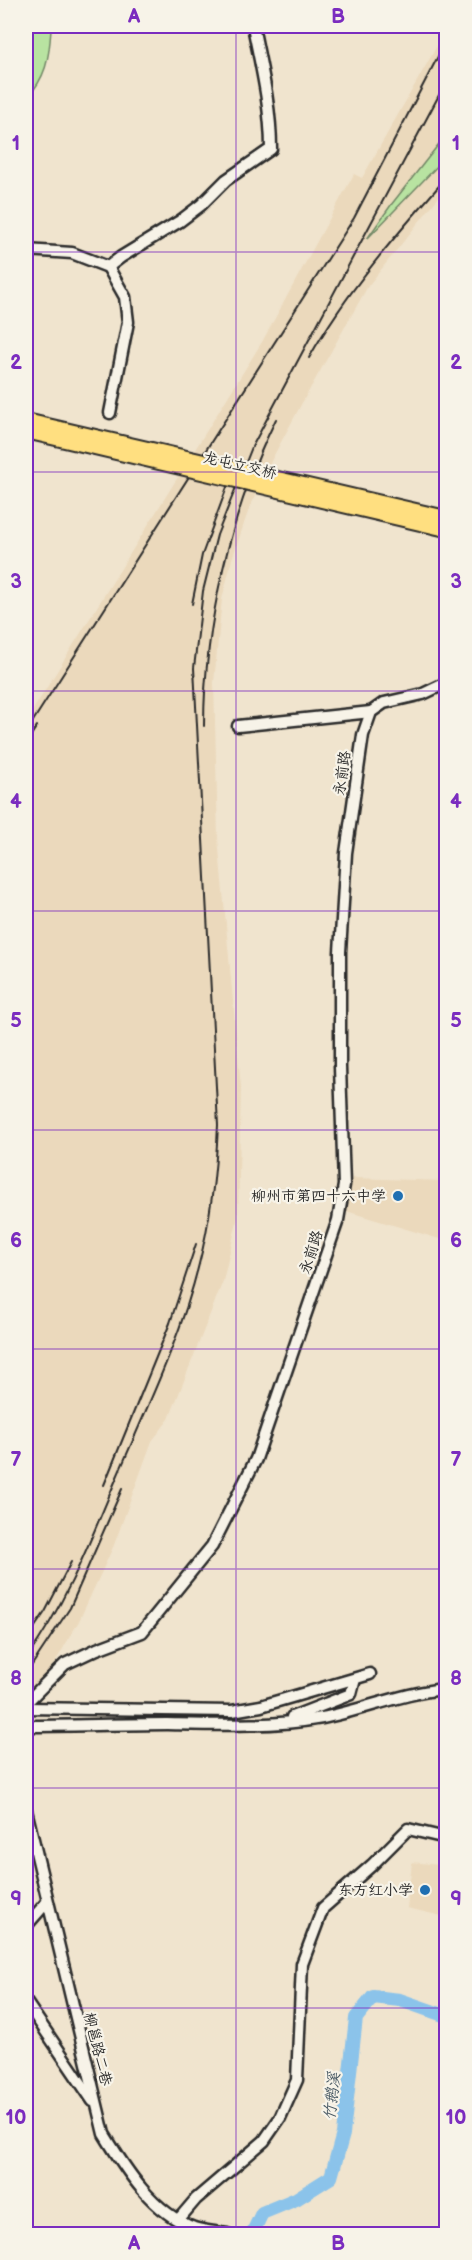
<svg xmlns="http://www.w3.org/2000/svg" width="472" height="2260" viewBox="0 0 472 2260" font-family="'Balsamiq Sans','LXGW WenKai TC',sans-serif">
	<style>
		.built { fill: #ebd9bc }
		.green { fill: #b8e3a1; stroke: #728766; stroke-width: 1.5 }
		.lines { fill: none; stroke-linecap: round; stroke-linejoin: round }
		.river { stroke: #8bc3ea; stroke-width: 14 }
		.minor-casing { stroke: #2b2b2b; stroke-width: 15 }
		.minor { stroke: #f7f3e8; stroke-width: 10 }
		.rail { stroke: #2b2b2b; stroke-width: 2 }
		.major-bridge-casing { stroke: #2b2b2b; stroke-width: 18; stroke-linecap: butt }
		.major-bridge { stroke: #ffdf80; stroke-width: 14 }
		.grid { fill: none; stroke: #7b2cbf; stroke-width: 1.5; stroke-opacity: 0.55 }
		.poi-dot { fill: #1f6fb2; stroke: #f7f3e8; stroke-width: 2 }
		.labels { text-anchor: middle; stroke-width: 4.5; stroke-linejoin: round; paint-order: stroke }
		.street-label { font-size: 15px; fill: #2b2b2b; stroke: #f7f3e8 }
		.poi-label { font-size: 15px; fill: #2b2b2b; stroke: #f7f3e8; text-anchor: end }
		.water-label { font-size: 16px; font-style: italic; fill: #485964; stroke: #f7f3e8 }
		.neatline { fill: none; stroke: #7b2cbf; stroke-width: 2 }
		.grid-label { font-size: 20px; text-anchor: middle; font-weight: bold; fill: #7b2cbf }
	</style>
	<rect width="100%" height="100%" fill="#f0e4ce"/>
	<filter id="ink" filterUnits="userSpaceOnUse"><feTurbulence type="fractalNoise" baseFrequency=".0167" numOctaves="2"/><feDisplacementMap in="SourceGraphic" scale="12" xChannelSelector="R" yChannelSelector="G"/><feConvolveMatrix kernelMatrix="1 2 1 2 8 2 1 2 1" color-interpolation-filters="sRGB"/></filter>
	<g filter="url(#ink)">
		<g class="built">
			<polygon points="446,30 446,188 368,286 302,403 273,457 249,509 232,559 222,599 214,682 218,838 241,1087 238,1217 223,1281 169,1419 152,1441 114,1545 79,1621 53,1666 26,1695 26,721 262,342 354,174 362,178"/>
			<polygon points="352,1178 446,1181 446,1241 346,1211"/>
			<polygon points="412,1862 439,1865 437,1889 446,1891 446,1917 407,1908"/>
		</g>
		<g class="green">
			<path d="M26,26H50L51,30C49,59 46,78 26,99Z"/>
			<polygon points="446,135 446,157 367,239 391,205"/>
		</g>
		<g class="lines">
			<polyline class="river" points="252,2234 262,2213 296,2199 331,2177 343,2134 356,2018 373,1997 400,2000 446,2016"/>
			<g class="minor-casing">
				<g id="minor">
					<path d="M26,250L72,253L108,267L121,257L180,221L201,205L226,180L271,149C271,107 261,66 253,26"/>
					<polyline points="108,267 125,297 128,322 110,413"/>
					<polyline points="238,726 371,712"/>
					<polyline points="26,1703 65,1664 97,1649 142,1632 212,1546 256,1459 338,1220 344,1185 340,1067 340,952 346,853 363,735 371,712 384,703 423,694 446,683"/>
					<polyline points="26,1708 232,1711 261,1706 370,1674"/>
					<polyline points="292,1717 351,1694 355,1679"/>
					<path d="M26,1726C73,1726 120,1724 167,1724C217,1725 273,1727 322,1718C364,1710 404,1692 446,1689"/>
					<path d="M26,1810L104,2134C126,2170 152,2212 194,2228C204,2231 216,2232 227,2234"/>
					<polyline points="26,1926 47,1902"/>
					<polyline points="26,2002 93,2101"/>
					<polyline points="179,2219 196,2199 264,2141 280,2118 297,2080 302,1964 323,1908 372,1865 408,1829 446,1838"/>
				</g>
			</g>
			<use href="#minor" class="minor"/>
			<g class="rail">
				<path d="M309,358C346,292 396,235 446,178"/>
				<polyline points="192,604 202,555 230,479"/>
				<path d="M204,726C204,624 231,510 276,419"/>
				<polyline points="26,732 354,218 446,41"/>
				<polyline points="26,743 37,726"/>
				<polyline points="104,1485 170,1323 196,1244"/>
				<polyline points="26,1640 45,1612 71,1562"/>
				<path d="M26,1659C66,1604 91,1539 117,1477C147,1407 181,1337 199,1264C211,1218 216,1172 218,1125L194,668L203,591L217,535L252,447L446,82"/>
				<polyline points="26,1674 70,1608 122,1489"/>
			</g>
			<g class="major-bridge-casing">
				<g id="major-bridge">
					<polyline points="26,421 446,518"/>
					<polyline points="26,431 446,529"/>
				</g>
			</g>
			<use href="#major-bridge" class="major-bridge"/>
		</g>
	</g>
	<path class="grid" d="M236,26V2234M26,252H446M26,472H446M26,691H446M26,911H446M26,1130H446M26,1349H446M26,1569H446M26,1788H446M26,2008H446"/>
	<g class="poi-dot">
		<circle cx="398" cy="1196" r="6"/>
		<circle cx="425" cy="1890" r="6"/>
	</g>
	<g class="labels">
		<g class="street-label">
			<text transform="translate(240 465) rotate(13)" y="5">龙屯立交桥</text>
			<text transform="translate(342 773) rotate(-82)" y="5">永前路</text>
			<text transform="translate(311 1252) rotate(-72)" y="5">永前路</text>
			<text transform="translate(98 2049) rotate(76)" y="5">柳邕路二巷</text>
		</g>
		<g class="poi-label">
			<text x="386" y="1201">柳州市第四十六中学</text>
			<text x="413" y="1895">东方红小学</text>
		</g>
		<g class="water-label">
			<text transform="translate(331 2096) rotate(-84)" y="6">竹鹅溪</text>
		</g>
	</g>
	<rect width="472" height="2260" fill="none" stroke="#f7f3e8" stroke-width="66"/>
	<rect x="33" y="33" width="406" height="2194" class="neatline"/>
	<g class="grid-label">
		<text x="134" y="23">A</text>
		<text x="338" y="23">B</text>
		<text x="16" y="150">1</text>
		<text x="456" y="150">1</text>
		<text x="16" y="369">2</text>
		<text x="456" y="369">2</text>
		<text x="16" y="588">3</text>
		<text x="456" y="588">3</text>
		<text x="16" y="808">4</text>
		<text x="456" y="808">4</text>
		<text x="16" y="1027">5</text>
		<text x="456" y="1027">5</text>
		<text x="16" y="1247">6</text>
		<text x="456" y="1247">6</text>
		<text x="16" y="1466">7</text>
		<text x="456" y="1466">7</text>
		<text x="16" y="1685">8</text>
		<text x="456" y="1685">8</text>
		<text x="16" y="1905">9</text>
		<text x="456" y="1905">9</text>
		<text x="16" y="2124">10</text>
		<text x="456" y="2124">10</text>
		<text x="134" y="2250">A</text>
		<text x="338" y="2250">B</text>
	</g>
</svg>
